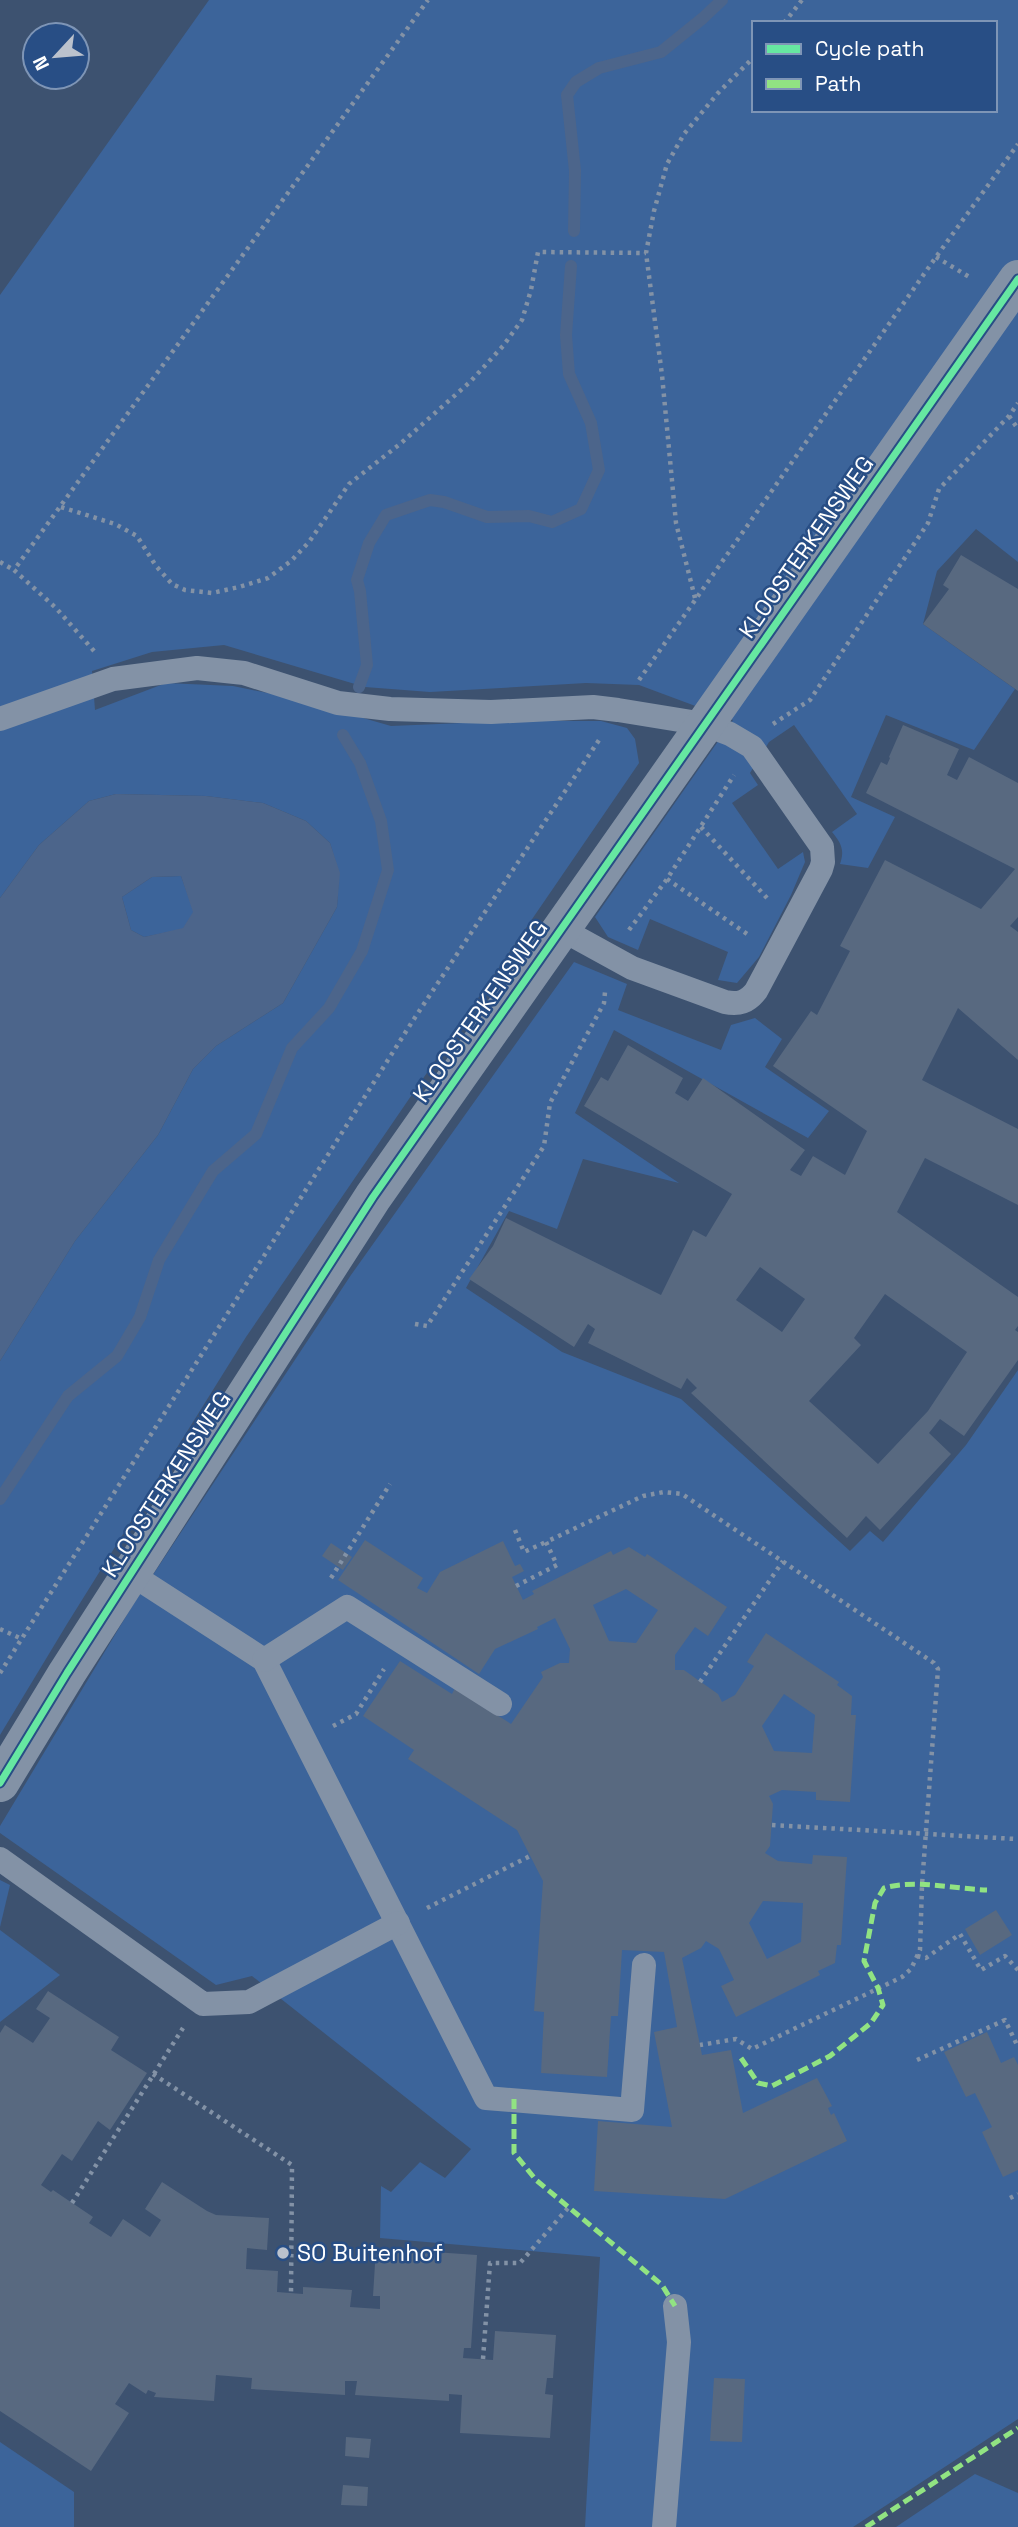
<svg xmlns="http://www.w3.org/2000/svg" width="1018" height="2527" viewBox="0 0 1018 2527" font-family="'Space Grotesk',sans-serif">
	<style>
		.green { fill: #3c649a; fill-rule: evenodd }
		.water { fill: #4c658b; fill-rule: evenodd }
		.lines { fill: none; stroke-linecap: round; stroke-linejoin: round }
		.stream { stroke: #4c658b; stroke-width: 12 }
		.building { fill: #586980; fill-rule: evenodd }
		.path { stroke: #8392a6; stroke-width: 4.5; stroke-dasharray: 3.5 5; stroke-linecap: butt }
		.service { stroke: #8392a6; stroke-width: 24 }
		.minor { stroke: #8392a6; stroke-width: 38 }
		.quiet { stroke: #91e382; stroke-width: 5; stroke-dasharray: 10 5; stroke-linecap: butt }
		.cycleway-casing { stroke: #284e85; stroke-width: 11 }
		.cycleway { stroke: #66e7a1; stroke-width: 7 }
		.poi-dot { fill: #bbc2cd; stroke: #284e85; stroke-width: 2.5 }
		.labels { text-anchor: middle; stroke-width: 5; stroke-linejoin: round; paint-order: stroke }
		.street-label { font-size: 23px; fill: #fff; stroke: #284e85 }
		.poi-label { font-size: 23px; fill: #fff; stroke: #284e85; text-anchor: start }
	</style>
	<rect width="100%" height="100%" fill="#3d5270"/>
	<g class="green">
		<path d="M209,0H1018V562L976,529L937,571L923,624L1015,689L974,750L886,715L851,797L895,817L868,868L840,864C845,850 841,843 832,832L857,814L794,725L769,742L750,773L758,785L732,803L778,869L803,852L805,862L791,895L759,957L737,983L718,980L728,952L650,919L638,950L608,937L595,917L733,720L639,685L586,683L430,692L365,687L224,645L152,652L92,671L95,710L166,683L233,686L297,699L391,726L512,721H601L627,728L635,739L639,763L246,1337L67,1624L0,1735V1361L75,1241L158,1135L193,1069L216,1046L283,1003L337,907L339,873L330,843L306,821L263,803L206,796L116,794L89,801L39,845L0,898V295ZM754,23H995V110H754Z"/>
		<polygon points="181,876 194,912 183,929 144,937 131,930 122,897 152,877"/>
		<polygon points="574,962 627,984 618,1010 721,1050 731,1025 755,1018 782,1039 765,1067 829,1111 808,1138 614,1030 575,1113 679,1183 583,1159 557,1229 509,1211 466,1288 562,1352 681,1399 850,1551 870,1531 883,1542 966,1445 1018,1370 1018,2419 853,2527 585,2527 600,2257 380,2238 381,2186 391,2192 420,2162 445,2178 471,2149 252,1976 216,1985 0,1833 0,1826 131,1608 351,1275"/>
		<polygon points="0,1880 10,1885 0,1927"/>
		<polygon points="0,1930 60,1975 0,2022"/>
		<polygon points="0,2442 74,2492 74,2527 0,2527"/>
		<polygon points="975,2474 1018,2493 1018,2527 896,2527"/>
	</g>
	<path class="water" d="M116,794L206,796L263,803L306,821L330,843L340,873L337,907L283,1003L216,1046L193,1069L158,1135L75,1241L0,1361V898L39,845L89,801ZM181,876L193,912L183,928L144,937L131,930L122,897L152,877Z"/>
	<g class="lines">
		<g class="stream">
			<polyline points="574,231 575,171 567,95 576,82 599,68 661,52 703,18 722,0"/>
			<polyline points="359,687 367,665 360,591 357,580 369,543 386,515 430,500 444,502 487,517 529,516 552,522 581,509 599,470 591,423 569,374 566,335 571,266"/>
			<polyline points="0,1499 68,1396 117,1356 140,1317 159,1260 213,1171 256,1134 292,1048 329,1008 362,951 388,870 381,821 360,763 343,735"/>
		</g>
	</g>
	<g class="building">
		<polygon points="961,555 1018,589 1018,691 923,624 949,589 943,585"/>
		<path d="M903,725L959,749L947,775L957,780L969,757L1018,783V917L1010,926L1018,932V1060L958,1008L922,1080L1018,1129V1205L925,1158L897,1212L1018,1297V1326L1015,1330L1018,1332V1360L964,1436L940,1419L929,1433L951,1454L880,1530L866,1516L847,1538L691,1393L697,1388L687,1378L681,1389L588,1343L595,1329L588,1324L574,1347L469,1279L493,1246L506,1218L661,1295L693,1230L706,1237L732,1194L584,1106L601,1077L608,1081L628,1045L683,1078L675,1093L688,1101L703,1078L805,1150L790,1170L801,1176L813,1156L845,1175L867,1131L773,1066L811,1011L817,1015L850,951L840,946L885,860L981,909L1015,869L866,793L881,762L887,765L890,758L889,757ZM760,1267L805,1299L782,1332L736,1300ZM885,1294L967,1352L928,1411L878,1464L809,1401L861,1345L854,1338Z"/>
		<path d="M365,1540L423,1578L417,1588L427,1593L440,1572L503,1541L515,1566L520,1564L524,1571L512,1577L523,1600L534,1594L532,1591L611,1551L613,1555L629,1547L645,1557L647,1554L727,1607L708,1636L695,1627L675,1655V1670H684L718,1694L722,1702L735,1695L754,1666L747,1662L766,1633L839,1682L837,1685L852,1696L851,1715H856L850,1802L816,1800V1792L782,1790L769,1796L773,1804L770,1846L765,1853L778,1861L812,1864L813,1855L847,1857L841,1945H837L835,1963L818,1971L820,1975L736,2017L721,1986L734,1980L719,1949L706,1941L701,1948L682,1958L702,2055L731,2050L743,2113L817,2078L832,2106L828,2108L831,2115L834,2113L847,2141L725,2199L594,2191L598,2121L672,2127L654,2032L677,2027L664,1952L622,1950L618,2016H611L607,2077L541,2073L544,2012L534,2011L543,1881L517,1830L408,1759L414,1750L363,1716L400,1661L452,1694L455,1688L511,1724L543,1677L541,1672L560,1663H569L570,1649L555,1618L537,1627L538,1629L495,1649L479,1674L338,1580ZM626,1589L658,1610L636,1643L609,1641L593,1605ZM784,1694L815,1715L812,1753L774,1751L762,1726ZM763,1901L803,1903L801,1942L767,1959L749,1923Z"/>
		<polygon points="331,1543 352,1557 343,1570 322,1556"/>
		<polygon points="996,1910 1012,1935 980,1955 965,1929"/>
		<polygon points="48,1991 119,2037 111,2050 147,2073 110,2130 98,2121 72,2161 62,2154 41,2185 51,2192 53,2190 93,2217 89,2223 111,2237 123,2219 150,2237 161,2220 145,2209 162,2182 207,2211 216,2215 269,2218 267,2250 247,2248 246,2269 278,2271 277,2292 303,2294 303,2287 352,2290 350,2307 380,2309 380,2296 373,2296 376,2248 477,2255 471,2348 464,2348 463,2358 493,2360 495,2331 556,2335 553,2378 547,2378 545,2394 553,2395 550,2438 460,2433 462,2395 449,2394 449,2401 355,2395 357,2381 345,2381 345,2395 251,2389 252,2378 216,2375 214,2401 154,2397 156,2393 148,2390 146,2394 129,2383 115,2404 129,2413 91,2471 0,2411 0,2033 5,2025 33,2043 50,2018 36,2009"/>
		<polygon points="987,2032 1001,2063 1014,2057 1018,2065 1018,2170 1003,2177 982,2132 992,2127 975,2093 966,2097 944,2052"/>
		<polygon points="714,2378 745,2379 742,2442 710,2441"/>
		<polygon points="346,2437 371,2439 369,2458 345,2456"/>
		<polygon points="343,2485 368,2487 367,2506 341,2505"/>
	</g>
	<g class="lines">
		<g class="path">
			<polyline points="784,23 802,0"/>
			<polyline points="936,257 971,278"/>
			<polyline points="1009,416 1018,429"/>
			<polyline points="61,507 115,524 137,536 156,566 172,584 185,590 212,593 239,587 268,578 291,561 309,542 349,484 400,444 470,382 503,346 522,320 531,290 538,252 646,253"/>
			<polyline points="0,562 14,570"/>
			<polyline points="695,598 676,523 662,375 646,253 654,211 667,164 684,134 718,93 754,57"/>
			<polyline points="94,651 56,608 14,570 428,0"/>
			<polyline points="639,680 936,257 1018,144"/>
			<polyline points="773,724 810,700 928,523 939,489 1009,416 1018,403"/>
			<polyline points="701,827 767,898"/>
			<polyline points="667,879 750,936"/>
			<polyline points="629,930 667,879 734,775"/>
			<polyline points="415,1324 427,1326 544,1146 550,1103 604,1003 605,992"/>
			<polyline points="515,1530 524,1552 546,1542"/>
			<polyline points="331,1578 390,1484"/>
			<polyline points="516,1586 557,1565 546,1542 643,1496 664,1492 682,1494 934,1663 938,1669 922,1885 920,1950 911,1969 902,1977 752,2049 736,2039 700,2045"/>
			<polyline points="0,1629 22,1639"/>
			<polyline points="0,1673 412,1022 599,740"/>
			<polyline points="700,1682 783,1561"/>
			<polyline points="333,1726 356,1714 384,1669"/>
			<polyline points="772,1825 1016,1839"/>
			<polyline points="427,1908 530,1856"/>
			<polyline points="917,1956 926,1958 960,1934 981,1970 1005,1956 1018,1970"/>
			<polyline points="917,2060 1005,2020 1018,2047"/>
			<polyline points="153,2074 292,2165 291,2293"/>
			<polyline points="1010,2198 1018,2194"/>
			<polyline points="72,2203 183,2028"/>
			<polyline points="483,2359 490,2263 520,2263 568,2208"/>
		</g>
		<g class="service">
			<path d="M0,719L113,679L197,668L244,673L338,703L390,709L491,712L593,707L618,710L704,724L730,734L752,747L822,847L823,862L821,869L756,991C747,1002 739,1005 725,1002L632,968L561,929"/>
			<polyline points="131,1574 264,1660 486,2098 632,2110 644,1965"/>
			<polyline points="264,1660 347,1607 500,1704"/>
			<polyline points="0,1859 203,2004 249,2002 398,1923"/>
			<polyline points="664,2527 679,2342 675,2306"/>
		</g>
		<polyline class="minor" points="0,1783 67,1673 373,1197 1018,279"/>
		<g class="quiet">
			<path d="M741,2058L758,2083L772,2086L830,2056L871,2023L883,2005L878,1988L864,1961L875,1903L884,1888C916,1879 954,1889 987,1890"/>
			<polyline points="514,2099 514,2153 536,2180 662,2285 675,2306"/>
			<polyline points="866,2527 1018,2428"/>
		</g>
		<g class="cycleway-casing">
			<polyline id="cycleway" points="0,1783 67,1673 373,1197 1018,279"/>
		</g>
		<use href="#cycleway" class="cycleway"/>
	</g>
	<circle class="poi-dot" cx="283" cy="2253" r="7"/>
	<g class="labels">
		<g class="street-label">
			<text transform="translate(806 547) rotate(-55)" y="8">KLOOSTERKENSWEG</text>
			<text transform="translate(480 1011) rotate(-55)" y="8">KLOOSTERKENSWEG</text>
			<text transform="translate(166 1484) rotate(-57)" y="8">KLOOSTERKENSWEG</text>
		</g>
		<g class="poi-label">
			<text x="297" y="2261">SO Buitenhof</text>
		</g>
	</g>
	<rect x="752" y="21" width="245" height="91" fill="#284e85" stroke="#7e95b6" stroke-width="2"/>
	<rect x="766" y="44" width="35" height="10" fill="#66e7a1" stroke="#7e95b6" stroke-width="2"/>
	<text x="815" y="56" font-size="21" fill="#ffffff">Cycle path</text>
	<rect x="766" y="79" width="35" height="10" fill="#91e382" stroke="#7e95b6" stroke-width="2"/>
	<text x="815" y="91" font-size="21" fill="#ffffff">Path</text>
	<g transform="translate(56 56) rotate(244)"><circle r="33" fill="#284e85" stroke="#7e95b6" stroke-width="2"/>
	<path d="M0-5L12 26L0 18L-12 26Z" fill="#bbc2cd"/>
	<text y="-10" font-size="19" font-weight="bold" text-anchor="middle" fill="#ffffff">N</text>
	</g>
</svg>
